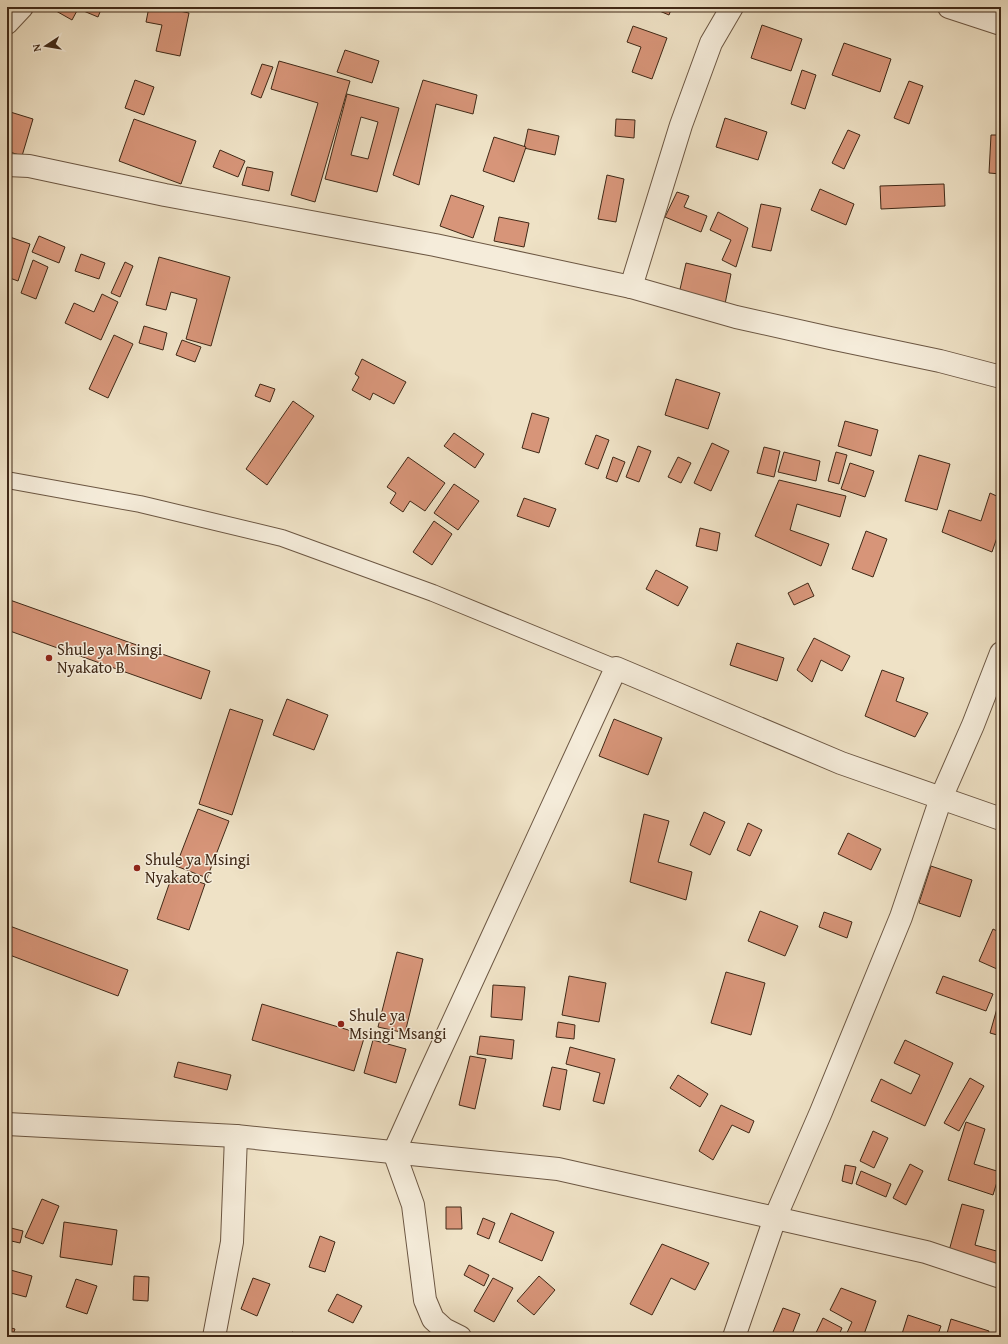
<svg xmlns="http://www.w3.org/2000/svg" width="1008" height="1344" viewBox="0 0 1008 1344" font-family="'Gentium Book Plus',serif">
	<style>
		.building { fill: #d79579; stroke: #402917; fill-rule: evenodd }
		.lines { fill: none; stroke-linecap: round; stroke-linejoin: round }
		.service-casing { stroke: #6c5743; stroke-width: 18 }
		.minor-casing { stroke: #6c5743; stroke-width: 24 }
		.service { stroke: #f5ecda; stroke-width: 16 }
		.minor { stroke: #f5ecda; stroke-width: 22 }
		.poi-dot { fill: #8f2418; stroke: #f5ecda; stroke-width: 1.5 }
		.labels { text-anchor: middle; stroke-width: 3; stroke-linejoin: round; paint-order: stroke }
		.poi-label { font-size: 16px; fill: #402917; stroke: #f5ecda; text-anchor: start }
	</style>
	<rect width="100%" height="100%" fill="#efe2c6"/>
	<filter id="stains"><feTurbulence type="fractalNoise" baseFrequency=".005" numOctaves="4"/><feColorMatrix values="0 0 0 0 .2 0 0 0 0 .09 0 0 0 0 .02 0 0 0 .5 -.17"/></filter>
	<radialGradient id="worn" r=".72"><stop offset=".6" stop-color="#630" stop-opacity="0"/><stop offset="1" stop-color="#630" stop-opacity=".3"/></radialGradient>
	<g class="building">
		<polygon points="49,7 79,7 72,20"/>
		<polygon points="74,7 102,7 98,17"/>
		<polygon points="149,7 161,7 189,13 180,56 156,51 162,25 146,22"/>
		<polygon points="650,7 672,7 669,15"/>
		<polygon points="762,25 802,39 791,71 751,58"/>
		<polygon points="633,26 667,38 652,79 632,72 641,47 627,42"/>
		<polygon points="844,43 891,59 880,92 832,75"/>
		<polygon points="345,50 379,61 372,83 337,72"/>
		<polygon points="279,61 350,81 315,202 291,195 318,103 271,89"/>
		<polygon points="262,64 273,67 261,98 251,94"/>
		<polygon points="802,70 816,75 805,109 791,104"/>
		<polygon points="135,80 154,87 144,115 125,108"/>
		<polygon points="423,80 477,95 473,114 436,104 419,185 393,175"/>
		<polygon points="909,81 923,86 909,124 894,118"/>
		<path d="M347,94L399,108L377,192L325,179ZM361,117L378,122L368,159L351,155Z"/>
		<polygon points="7,111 33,119 22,156 7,151"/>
		<polygon points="725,118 767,132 758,160 716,147"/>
		<polygon points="134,119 196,141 181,184 119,161"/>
		<polygon points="616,119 635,120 634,138 615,136"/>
		<polygon points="528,129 559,136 555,155 524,148"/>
		<polygon points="848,130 860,135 844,169 832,163"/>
		<polygon points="991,135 1001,135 1001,174 989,173"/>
		<polygon points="494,137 526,147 514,182 483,171"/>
		<polygon points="220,150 245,161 238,177 213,167"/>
		<polygon points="247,167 273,172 269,191 242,185"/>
		<polygon points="607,175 624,179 616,222 598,219"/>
		<polygon points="944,184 945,206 881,209 880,186"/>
		<polygon points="820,189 854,204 846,225 811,210"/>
		<polygon points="677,192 689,196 684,207 707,216 701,232 665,217"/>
		<polygon points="451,195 484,206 473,238 440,226"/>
		<polygon points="761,204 781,208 771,251 752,247"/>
		<polygon points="718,212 748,228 736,267 722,260 731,240 710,230"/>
		<polygon points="499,217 529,223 524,247 494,241"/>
		<polygon points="7,236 30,244 18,281 7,277"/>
		<polygon points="39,236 65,247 59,263 32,252"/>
		<polygon points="81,254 105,263 99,279 75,271"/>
		<polygon points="159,257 230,277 211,346 186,339 197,299 171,292 166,310 146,305"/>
		<polygon points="33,260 48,267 36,299 21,293"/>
		<polygon points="125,262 133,266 120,297 111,293"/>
		<polygon points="686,263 731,274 724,309 678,298"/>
		<polygon points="102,294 118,302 101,340 65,323 74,303 94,312"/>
		<polygon points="144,326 167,333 163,350 139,343"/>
		<polygon points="114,335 133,344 108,398 89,389"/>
		<polygon points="182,340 201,347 195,362 176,355"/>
		<polygon points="362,359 406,382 394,404 373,393 370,400 352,390 359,377 355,374"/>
		<polygon points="676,379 720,393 708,429 665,415"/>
		<polygon points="260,384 275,389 270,402 255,396"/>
		<polygon points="293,401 314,416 267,485 246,469"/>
		<polygon points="532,413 549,418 539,453 522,448"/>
		<polygon points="845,421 878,430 871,456 838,446"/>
		<polygon points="454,433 484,454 475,468 444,446"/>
		<polygon points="596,435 609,440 598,469 585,464"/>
		<polygon points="712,443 729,451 711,491 694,483"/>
		<polygon points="638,446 651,451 639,482 626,477"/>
		<polygon points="764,447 780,451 774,477 757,473"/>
		<polygon points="784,452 820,461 816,481 778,472"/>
		<polygon points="836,452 847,455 839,484 828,481"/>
		<polygon points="919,455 950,464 937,510 905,501"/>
		<polygon points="408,457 445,483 425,511 410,501 403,512 390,503 396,493 387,487"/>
		<polygon points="613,457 625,462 617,482 606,478"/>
		<polygon points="678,457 691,463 681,483 668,477"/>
		<polygon points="850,463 874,471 865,497 841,489"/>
		<polygon points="779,480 846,496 840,517 797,504 790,530 829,544 821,566 755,536"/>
		<polygon points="454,484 479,501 458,530 434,513"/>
		<polygon points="990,493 1001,498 1001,526 992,552 942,532 949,510 981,521"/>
		<polygon points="524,498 556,509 549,527 517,516"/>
		<polygon points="434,521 452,534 432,565 413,552"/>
		<polygon points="700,528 720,533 717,551 696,546"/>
		<polygon points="866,531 887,539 873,577 852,569"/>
		<polygon points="656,570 688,587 678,606 646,589"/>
		<polygon points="808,583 814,596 794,605 788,593"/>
		<polygon points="7,599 210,671 201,699 7,630"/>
		<polygon points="814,638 850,656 842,671 821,660 812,682 797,670"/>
		<polygon points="737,643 784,658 777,681 730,665"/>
		<polygon points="882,670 904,678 896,701 928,713 915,737 865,716"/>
		<polygon points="287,699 328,715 314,750 273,735"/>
		<polygon points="230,709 263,720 232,815 199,804"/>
		<polygon points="614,719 662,738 648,775 599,756"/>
		<polygon points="198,809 229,821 207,878 176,866"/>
		<polygon points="704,812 725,822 710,855 690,845"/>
		<polygon points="644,814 669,821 658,862 692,872 686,900 630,882"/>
		<polygon points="748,823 762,830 750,856 737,850"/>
		<polygon points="848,833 881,849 871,870 838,854"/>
		<polygon points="931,866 972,880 960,917 919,903"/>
		<polygon points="173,873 205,884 189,930 157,919"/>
		<polygon points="760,911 798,926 785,956 748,941"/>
		<polygon points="824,912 852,922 847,938 819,927"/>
		<polygon points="7,925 128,970 118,996 7,954"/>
		<polygon points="993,929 1001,933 1001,958 997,969 979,961"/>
		<polygon points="397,952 423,959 405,1033 378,1027"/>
		<polygon points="726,972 765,983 751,1035 711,1023"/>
		<polygon points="569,976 606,983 599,1022 562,1015"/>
		<polygon points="943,976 993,994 986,1011 936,993"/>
		<polygon points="493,985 525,987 522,1020 491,1017"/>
		<polygon points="262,1004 365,1035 354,1071 252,1040"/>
		<polygon points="998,1005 1001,1006 1001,1036 990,1033"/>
		<polygon points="558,1022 575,1025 574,1039 556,1037"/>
		<polygon points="480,1036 514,1040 512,1059 477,1054"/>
		<polygon points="373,1040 406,1049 396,1083 364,1073"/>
		<polygon points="905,1040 953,1063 925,1126 871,1101 881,1079 911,1094 920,1075 894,1063"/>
		<polygon points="570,1047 615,1059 604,1104 593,1101 600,1073 566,1064"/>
		<polygon points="470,1056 486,1059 475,1109 459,1105"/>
		<polygon points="178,1062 231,1075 227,1090 174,1077"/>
		<polygon points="552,1067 567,1070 560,1110 543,1106"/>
		<polygon points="678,1075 708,1094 700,1107 670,1088"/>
		<polygon points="970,1078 984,1086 959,1131 944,1123"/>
		<polygon points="721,1105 754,1121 749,1133 732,1125 713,1160 699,1151"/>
		<polygon points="966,1122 985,1129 974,1164 1000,1172 993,1195 948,1180"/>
		<polygon points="873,1131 888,1138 874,1168 860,1161"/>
		<polygon points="910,1164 923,1171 906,1205 893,1198"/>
		<polygon points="845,1165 856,1167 852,1184 842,1181"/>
		<polygon points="861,1171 891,1184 886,1197 856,1184"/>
		<polygon points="42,1199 59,1206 43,1244 25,1237"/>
		<polygon points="962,1204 984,1210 975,1245 1000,1252 995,1271 947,1258"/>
		<polygon points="446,1207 461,1207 462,1229 446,1229"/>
		<polygon points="511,1213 554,1232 542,1261 499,1242"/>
		<polygon points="483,1218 495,1223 489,1239 477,1234"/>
		<polygon points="64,1222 117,1230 112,1265 60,1257"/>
		<polygon points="7,1227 23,1231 20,1243 7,1240"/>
		<polygon points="320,1236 335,1242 325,1272 309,1267"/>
		<polygon points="662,1244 709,1263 695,1290 671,1278 652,1315 630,1304"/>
		<polygon points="469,1265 489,1275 484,1286 464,1275"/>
		<polygon points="7,1269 32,1276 26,1297 7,1292"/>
		<polygon points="134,1276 149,1277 148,1301 133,1300"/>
		<polygon points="539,1276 555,1290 534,1315 517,1301"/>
		<polygon points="253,1278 270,1284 257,1316 241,1309"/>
		<polygon points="493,1278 513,1288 494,1322 474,1311"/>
		<polygon points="76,1279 97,1286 87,1314 66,1307"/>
		<polygon points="841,1288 876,1301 863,1337 845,1337 852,1322 830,1310"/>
		<polygon points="337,1294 362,1306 353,1323 328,1311"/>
		<polygon points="783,1308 800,1314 791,1337 771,1337"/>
		<polygon points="908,1315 941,1326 937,1337 901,1337"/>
		<polygon points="823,1318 842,1328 838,1337 814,1337"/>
		<polygon points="951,1319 989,1331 987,1337 946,1337"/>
		<polygon points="7,1327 15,1329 12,1337 7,1337"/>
		<polygon points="292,1332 305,1337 290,1337"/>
	</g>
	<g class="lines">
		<g class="service-casing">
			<polyline id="service" points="7,480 140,504 282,538 433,593 616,668"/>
		</g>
		<g class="minor-casing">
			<g id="minor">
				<polyline points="949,7 1001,24"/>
				<polyline points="7,23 22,7"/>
				<polyline points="7,165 29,166 165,195 435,245 631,287 736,317 830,338 940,361 1001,377"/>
				<polyline points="631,287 681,125 711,43 732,7"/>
				<polyline points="7,1124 236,1136 558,1169 926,1252 1001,1277"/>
				<polyline points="214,1337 232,1242 236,1136"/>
				<polyline points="460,1337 444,1329 433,1319 425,1300 413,1205 394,1152 425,1083 616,668 841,763 1001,819"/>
				<polyline points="734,1337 775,1218 821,1112 901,917 941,798 973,725 1001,653"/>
			</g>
		</g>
		<use href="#service" class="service"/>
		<use href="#minor" class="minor"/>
	</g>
	<g class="poi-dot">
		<circle cx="49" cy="658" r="4"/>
		<circle cx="137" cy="868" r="4"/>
		<circle cx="341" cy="1024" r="4"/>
	</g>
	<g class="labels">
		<g class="poi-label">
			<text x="57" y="655">Shule ya Msingi<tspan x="57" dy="18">Nyakato B</tspan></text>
			<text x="145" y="865">Shule ya Msingi<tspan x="145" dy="18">Nyakato C</tspan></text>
			<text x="349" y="1021">Shule ya<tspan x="349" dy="18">Msingi Msangi</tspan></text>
		</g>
	</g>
	<rect width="1008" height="1344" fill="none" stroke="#efe2c6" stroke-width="24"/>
	<rect x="8" y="8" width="992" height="1328" fill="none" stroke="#402917" stroke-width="2"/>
	<rect x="12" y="12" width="984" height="1320" fill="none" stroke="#402917"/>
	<g transform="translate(46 46) rotate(258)" stroke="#f5ecda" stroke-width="3" paint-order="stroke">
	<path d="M0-3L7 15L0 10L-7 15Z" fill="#402917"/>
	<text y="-6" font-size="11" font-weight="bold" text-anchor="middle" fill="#402917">N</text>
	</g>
	<rect width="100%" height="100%" filter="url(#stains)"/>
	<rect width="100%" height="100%" fill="url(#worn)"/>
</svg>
